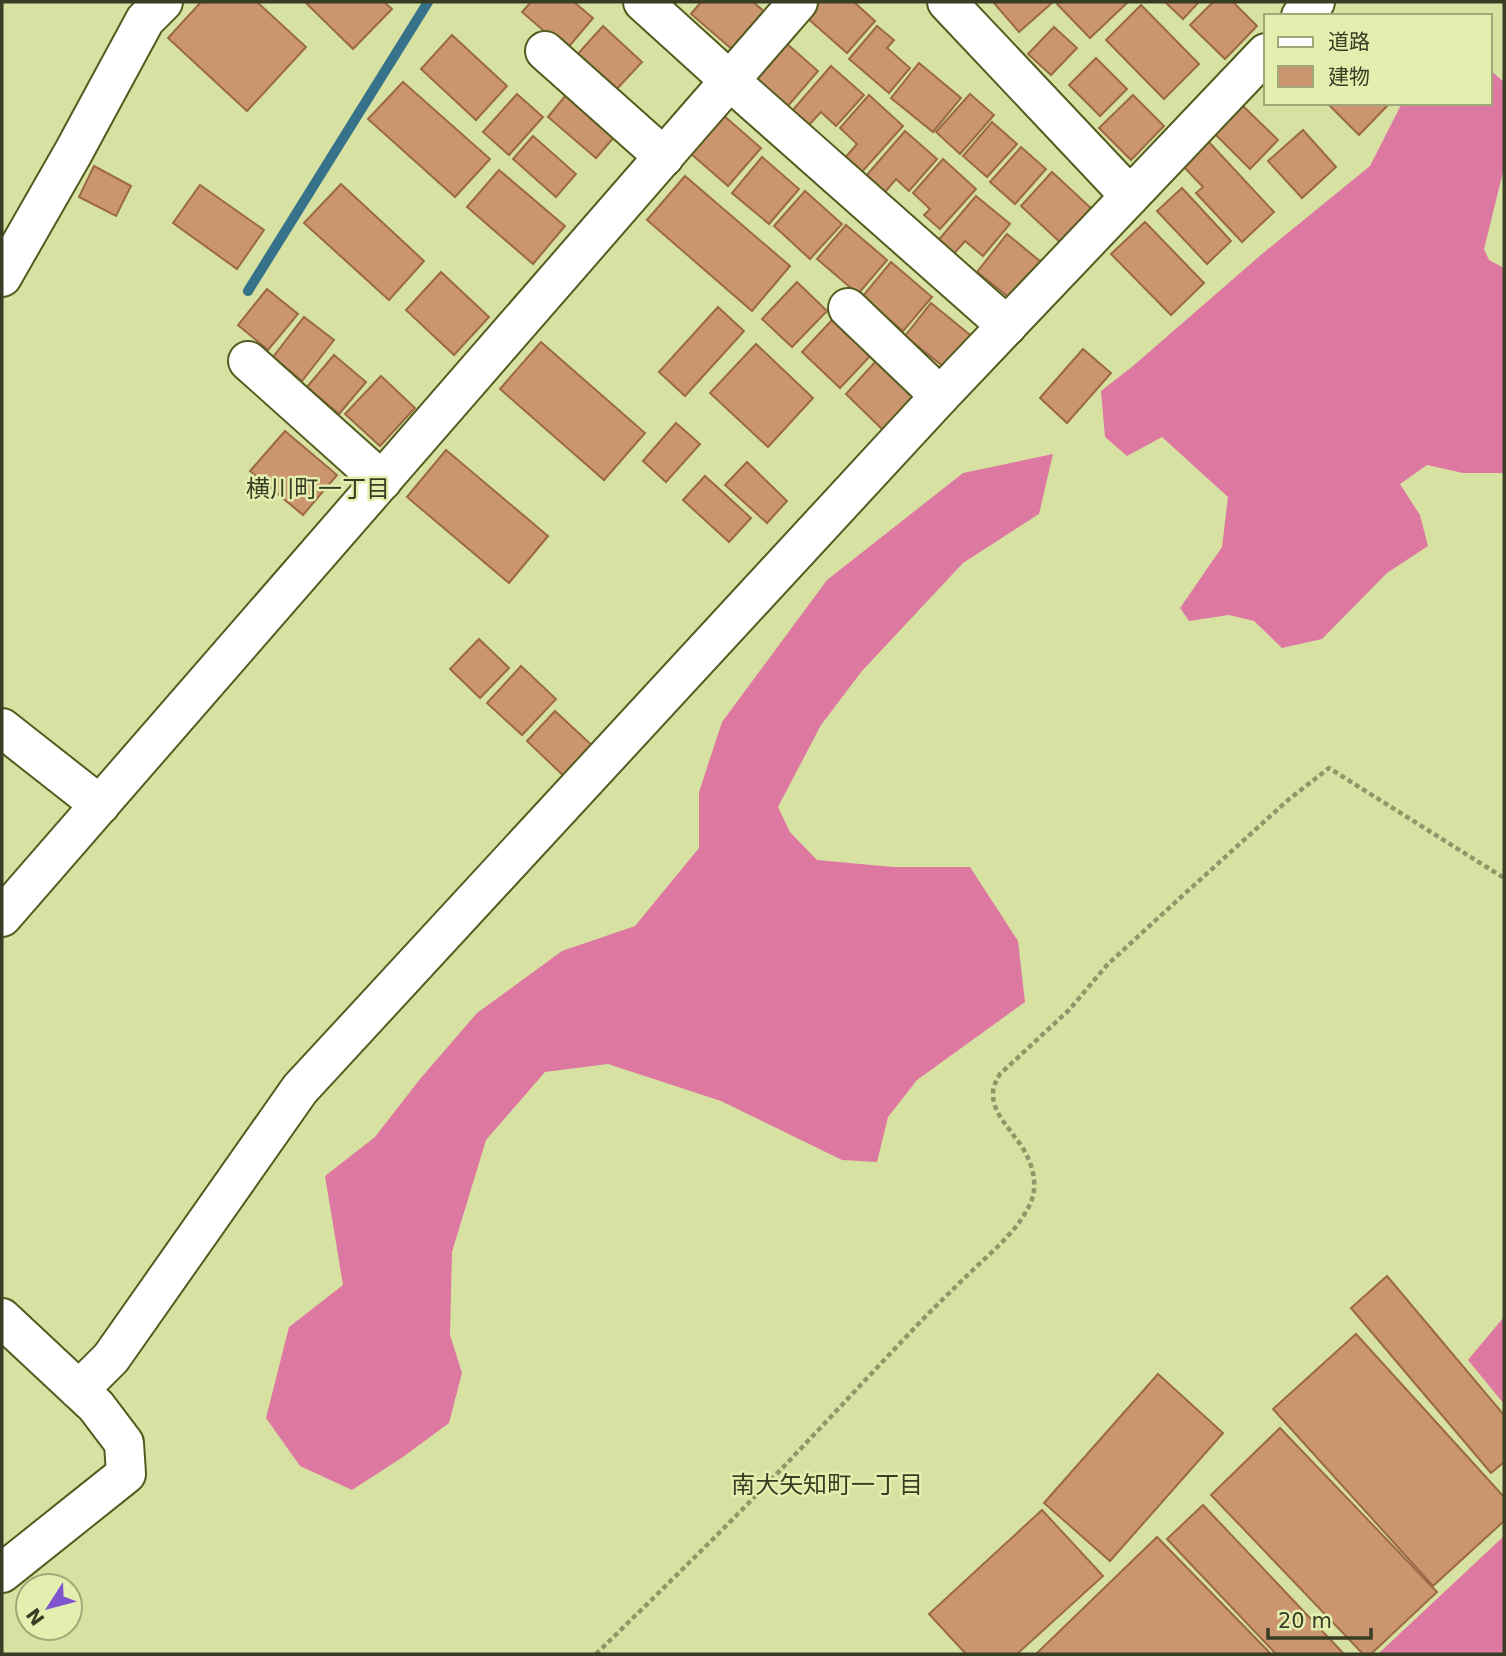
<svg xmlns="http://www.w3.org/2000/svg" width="1506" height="1656" viewBox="0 0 1506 1656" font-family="'DejaVu Sans','Noto Sans JP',sans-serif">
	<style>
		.forest { fill: #dd79a1 }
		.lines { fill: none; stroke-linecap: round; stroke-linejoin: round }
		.stream { stroke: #36728a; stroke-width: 10 }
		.building { fill: #cb956f; stroke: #9c6945; stroke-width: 2 }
		.minor-casing { stroke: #535b1e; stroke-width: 42 }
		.path { stroke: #8f9768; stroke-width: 4.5; stroke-dasharray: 5 3.5; stroke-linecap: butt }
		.minor { stroke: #fff; stroke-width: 38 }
		.labels { text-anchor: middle; stroke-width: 5; stroke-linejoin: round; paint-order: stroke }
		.neighbourhood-label { font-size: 24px; fill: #393d23; stroke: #e4efaf }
	</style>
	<rect width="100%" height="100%" fill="#d7e2a2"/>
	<g class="forest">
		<polygon points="1490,70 1504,82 1504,168 1484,249 1489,260 1504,268 1504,473 1463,473 1427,465 1400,484 1420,515 1428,546 1387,573 1322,639 1282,648 1254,621 1229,615 1189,621 1180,608 1222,547 1228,497 1162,437 1127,456 1105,437 1101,391 1133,366 1262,254 1370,166 1402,103 1490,103"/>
		<polygon points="1053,454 1039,514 963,563 862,671 821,725 778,807 790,832 817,860 893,867 970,867 1018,941 1025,1002 917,1080 888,1117 877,1162 842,1160 721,1101 608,1064 545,1072 486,1140 452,1252 450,1335 462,1373 449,1423 403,1457 352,1490 300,1466 266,1418 289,1327 343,1285 325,1176 375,1137 420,1079 477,1013 562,951 635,926 699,848 699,792 722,722 827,580 963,473"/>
		<polygon points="1503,1318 1504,1318 1504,1404 1468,1360"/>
		<polygon points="1504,1536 1504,1654 1378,1654"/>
	</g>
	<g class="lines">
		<polyline class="stream" points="248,291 428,2"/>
	</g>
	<g class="building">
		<polygon points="201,2 257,2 306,47 247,111 168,38"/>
		<polygon points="305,2 384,2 392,9 353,49"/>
		<polygon points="531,2 574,2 593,18 566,50 522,12"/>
		<polygon points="701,2 753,2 765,12 733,50 691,14"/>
		<polygon points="820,2 854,2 875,21 847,53 806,17"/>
		<polygon points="993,2 1053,2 1019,32"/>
		<polygon points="1059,2 1128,2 1090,38 1057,4"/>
		<polygon points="1165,2 1199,2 1183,19"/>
		<polygon points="1213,2 1233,2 1257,26 1225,59 1190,25"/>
		<polygon points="1141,5 1199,64 1164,99 1106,40"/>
		<polygon points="603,26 642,62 614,92 576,56"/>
		<polygon points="877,26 894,40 887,48 910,68 889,93 849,59"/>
		<polygon points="1054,27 1077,48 1051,75 1028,54"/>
		<polygon points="452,35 507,86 476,120 421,69"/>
		<polygon points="786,43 818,71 787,107 755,79"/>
		<polygon points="1096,58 1127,89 1100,116 1069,85"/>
		<polygon points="919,63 961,98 933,132 891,98"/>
		<polygon points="831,66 864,95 836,126 821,112 809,125 792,111"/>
		<polygon points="403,82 490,159 455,197 368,119"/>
		<polygon points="517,94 543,117 509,155 483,132"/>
		<polygon points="970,94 994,115 960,154 936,132"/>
		<polygon points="566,95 615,136 596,158 548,117"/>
		<polygon points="869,95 903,126 860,174 844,159 857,144 840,128"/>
		<polygon points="1133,95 1164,126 1131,160 1099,128"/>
		<polygon points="1327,103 1390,103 1359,135"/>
		<polygon points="1242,105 1278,140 1250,169 1214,133"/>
		<polygon points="723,115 761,148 728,186 690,153"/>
		<polygon points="992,122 1017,144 987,177 963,156"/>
		<polygon points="1303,130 1336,167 1302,198 1268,161"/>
		<polygon points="905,131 937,159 909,191 896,179 885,192 866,176"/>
		<polygon points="533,136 576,174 556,197 513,159"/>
		<polygon points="1207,140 1274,212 1242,242 1196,193 1203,187 1181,164"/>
		<polygon points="1021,147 1046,169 1015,204 990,182"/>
		<polygon points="762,157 799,189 769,224 732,193"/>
		<polygon points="943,159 976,189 940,229 924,215 930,209 913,193"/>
		<polygon points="94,166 131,186 116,216 79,197"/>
		<polygon points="499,170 565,226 533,264 467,207"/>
		<polygon points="1052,172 1093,210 1062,244 1021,206"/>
		<polygon points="685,176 790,266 752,311 647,220"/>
		<polygon points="341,184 424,261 389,300 304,223"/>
		<polygon points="200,185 264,230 237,269 173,223"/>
		<polygon points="1182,188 1231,241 1207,264 1157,211"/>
		<polygon points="805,191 842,224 810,259 774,226"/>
		<polygon points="976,196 1010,224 983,256 965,241 951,257 936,243"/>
		<polygon points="1145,222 1204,283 1171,315 1111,254"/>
		<polygon points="846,225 887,260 858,294 817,259"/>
		<polygon points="1007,234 1041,262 1011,299 977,272"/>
		<polygon points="891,262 932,297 903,331 862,297"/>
		<polygon points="441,272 489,317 454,355 406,310"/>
		<polygon points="797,282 827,311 792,347 762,319"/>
		<polygon points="267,289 298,314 268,350 238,325"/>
		<polygon points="931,303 975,339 949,371 905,336"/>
		<polygon points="718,307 744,331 685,396 659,372"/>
		<polygon points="304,317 334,340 302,381 273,357"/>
		<polygon points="833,319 871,355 840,388 802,352"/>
		<polygon points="541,342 645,433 604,480 500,389"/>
		<polygon points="756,344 813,398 768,447 710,393"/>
		<polygon points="1083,349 1111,373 1067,423 1040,398"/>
		<polygon points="334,355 366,382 339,414 307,387"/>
		<polygon points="876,361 915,397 884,431 846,394"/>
		<polygon points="381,376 415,408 380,446 345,414"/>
		<polygon points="676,423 700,444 666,482 643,461"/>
		<polygon points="285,431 337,475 303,515 250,471"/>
		<polygon points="446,450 548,536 509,583 407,497"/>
		<polygon points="747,462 787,501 767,523 725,485"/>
		<polygon points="705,476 751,518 729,542 683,500"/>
		<polygon points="479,639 509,668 480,698 450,669"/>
		<polygon points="521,666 556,699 522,735 487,703"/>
		<polygon points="555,711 598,751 569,781 527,741"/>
		<polygon points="1387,1276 1504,1415 1504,1462 1491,1473 1351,1308"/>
		<polygon points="1356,1334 1504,1497 1504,1521 1433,1586 1273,1409"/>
		<polygon points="1158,1374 1223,1433 1110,1561 1044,1503"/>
		<polygon points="1280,1428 1437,1592 1371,1654 1363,1654 1211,1495"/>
		<polygon points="1203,1505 1344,1654 1276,1654 1167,1539"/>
		<polygon points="1042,1510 1103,1576 1017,1654 966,1654 929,1614"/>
		<polygon points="1157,1537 1271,1654 1036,1654"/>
	</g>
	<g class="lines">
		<g class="minor-casing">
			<g id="minor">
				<polyline points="643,2 729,80 1007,326"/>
				<polyline points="947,2 1130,196"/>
				<polyline points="1301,16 1315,2"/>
				<polyline points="545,51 664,157"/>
				<polyline points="2,277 73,153 145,20 163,2"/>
				<polyline points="848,308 940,396"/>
				<polyline points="248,361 382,481"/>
				<polyline points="2,728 100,805"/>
				<polyline points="2,917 798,2"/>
				<polyline points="2,1318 96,1406 124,1443 126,1474 2,1573"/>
				<polyline points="79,1390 111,1358 300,1089 940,396 1266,53"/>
			</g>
		</g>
		<path class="path" d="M596,1654C636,1615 677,1575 717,1535C788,1464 856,1389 926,1316C942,1300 958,1284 975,1268C995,1249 1018,1230 1030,1204C1041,1181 1029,1154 1014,1136C1005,1123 993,1111 993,1094C993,1086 996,1081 1000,1074L1069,1010L1107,965L1169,908L1288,800L1329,768L1504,878"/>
		<use href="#minor" class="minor"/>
	</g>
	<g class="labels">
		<g class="neighbourhood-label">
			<text x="318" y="497">横川町一丁目</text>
			<text x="827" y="1493">南大矢知町一丁目</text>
		</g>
	</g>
	<rect width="1506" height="1656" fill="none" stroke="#393d23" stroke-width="7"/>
	<rect x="1264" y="14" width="228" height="91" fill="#e4efaf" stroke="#a0a877" stroke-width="2"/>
	<rect x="1278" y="37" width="35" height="10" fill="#ffffff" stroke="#a0a877" stroke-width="2"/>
	<text x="1328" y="49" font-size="21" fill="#393d23">道路</text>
	<rect x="1278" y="66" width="35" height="21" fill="#cb956f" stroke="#a0a877" stroke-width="2"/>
	<text x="1328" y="84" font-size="21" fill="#393d23">建物</text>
	<g transform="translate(49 1607) rotate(234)"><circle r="33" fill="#e4efaf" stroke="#a0a877" stroke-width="2"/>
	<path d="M0-5L12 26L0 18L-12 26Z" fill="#7f54ce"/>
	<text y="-10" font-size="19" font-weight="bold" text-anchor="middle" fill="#393d23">N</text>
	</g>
	<path d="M1268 1628v10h103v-10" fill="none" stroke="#393d23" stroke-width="3.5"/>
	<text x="1278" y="1628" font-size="21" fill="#393d23" stroke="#e4efaf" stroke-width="5" paint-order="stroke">20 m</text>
</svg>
